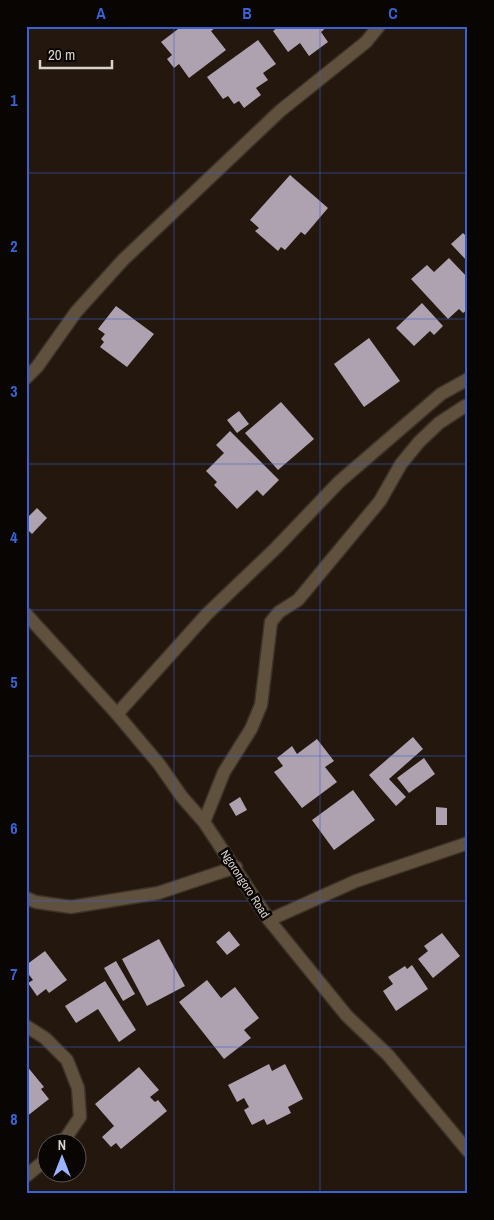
<svg xmlns="http://www.w3.org/2000/svg" width="494" height="1220" viewBox="0 0 494 1220" font-family="'Archivo Narrow',sans-serif">
	<style>
		.building { fill: #aea1b0 }
		.lines { fill: none; stroke-linecap: round; stroke-linejoin: round }
		.minor-casing { stroke: #3d3228; stroke-width: 15 }
		.minor { stroke: #5f513d; stroke-width: 12 }
		.grid { fill: none; stroke: #3962d6; stroke-width: 1; stroke-opacity: 0.55 }
		.labels { text-anchor: middle; stroke-width: 5; stroke-linejoin: round; paint-order: stroke }
		.street-label { font-size: 12px; fill: #d9d1ca; stroke: #090503 }
		.neatline { fill: none; stroke: #3962d6; stroke-width: 2 }
		.grid-label { font-size: 16px; text-anchor: middle; font-weight: bold; fill: #3962d6 }
	</style>
	<rect width="100%" height="100%" fill="#24180e"/>
	<g class="building">
		<polygon points="182,26 218,26 211,31 226,50 189,78 179,64 174,68 167,59 172,55 161,42"/>
		<polygon points="279,26 328,26 321,32 328,42 309,56 300,43 288,52 273,31"/>
		<polygon points="258,40 276,64 263,73 268,80 256,88 261,95 244,108 239,101 234,104 228,96 223,99 207,77"/>
		<polygon points="290,175 328,208 305,235 301,232 285,250 281,247 278,251 255,231 259,228 250,220"/>
		<polygon points="463,233 468,238 468,262 451,244"/>
		<polygon points="449,258 468,278 468,309 463,313 459,309 448,319 411,279 427,265 434,272"/>
		<polygon points="422,303 443,326 434,335 430,331 414,346 396,328"/>
		<polygon points="116,306 154,334 127,367 100,347 104,342 101,339 105,334 98,329"/>
		<polygon points="369,338 400,381 364,407 334,364"/>
		<polygon points="281,402 314,439 278,470 245,433"/>
		<polygon points="239,411 249,424 237,433 227,420"/>
		<polygon points="230,431 279,480 263,496 257,490 237,509 214,485 217,482 206,471 224,453 216,445"/>
		<polygon points="37,508 47,518 32,534 26,528 26,519"/>
		<polygon points="413,737 423,749 389,779 406,797 396,806 369,775"/>
		<polygon points="317,739 334,761 325,767 337,782 302,808 274,772 283,766 277,758 292,746 297,754"/>
		<polygon points="424,758 435,774 409,793 397,778"/>
		<polygon points="353,790 375,820 334,850 312,820"/>
		<polygon points="240,797 247,810 236,816 229,804"/>
		<polygon points="436,807 447,808 447,825 436,825"/>
		<polygon points="229,931 240,945 227,955 216,942"/>
		<polygon points="442,933 460,956 433,978 418,959 428,951 424,946"/>
		<polygon points="159,939 185,986 147,1006 122,959"/>
		<polygon points="45,951 67,980 49,993 46,989 37,996 28,983 33,980 26,971 26,965"/>
		<polygon points="116,961 135,994 123,1001 104,968"/>
		<polygon points="412,965 428,989 396,1011 383,991 393,984 388,977 405,966 407,969"/>
		<polygon points="207,980 221,998 235,987 259,1018 244,1030 251,1038 224,1059 179,1002"/>
		<polygon points="105,981 136,1030 119,1042 98,1009 76,1023 65,1006"/>
		<polygon points="269,1064 272,1071 285,1064 303,1099 288,1107 291,1113 267,1125 264,1119 252,1125 244,1110 249,1107 244,1098 237,1102 228,1085"/>
		<polygon points="26,1065 44,1087 41,1089 49,1099 26,1117"/>
		<polygon points="139,1067 159,1090 150,1097 155,1102 158,1100 167,1111 121,1149 116,1143 111,1147 102,1137 114,1126 95,1104"/>
	</g>
	<g class="lines">
		<g class="minor-casing">
			<g id="minor">
				<polyline points="26,378 37,367 76,312 123,260 280,111 366,42 379,26"/>
				<polyline points="26,614 117,714 159,764 182,797 204,822 269,920 347,1016 388,1055 468,1151"/>
				<polyline points="117,714 207,614 276,548 339,482 441,394 468,379"/>
				<polyline points="204,822 224,772 251,729 261,705 271,622 279,612 298,600 380,501 401,464 419,442 439,423 465,406"/>
				<polyline points="26,898 36,902 71,907 158,893 236,867"/>
				<polyline points="269,920 356,881 468,843"/>
				<polyline points="26,1026 45,1038 67,1060 78,1088 80,1117 63,1142"/>
				<polyline points="26,1176 48,1158"/>
			</g>
		</g>
		<use href="#minor" class="minor"/>
	</g>
	<path class="grid" d="M174,26V1194M320,26V1194M26,173H468M26,319H468M26,464H468M26,610H468M26,756H468M26,901H468M26,1047H468"/>
	<g class="labels">
		<g class="street-label">
			<text transform="translate(245 884) rotate(57)" y="4">Ngorongoro Road</text>
		</g>
	</g>
	<rect width="494" height="1220" fill="none" stroke="#090503" stroke-width="55"/>
	<g transform="translate(62 1158)"><circle r="24" fill="#090503" stroke="#5c5753"/>
	<path d="M0-4L9 19L0 12L-9 19Z" fill="#9bb4fd"/>
	<text y="-8" font-size="14" font-weight="bold" text-anchor="middle" fill="#d9d1ca">N</text>
	</g>
	<path d="M40 60v8h72v-8" fill="none" stroke="#d9d1ca" stroke-width="2.5"/>
	<text x="48" y="60" font-size="15" fill="#d9d1ca" stroke="#090503" stroke-width="4" paint-order="stroke">20 m</text>
	<rect x="28" y="28" width="438" height="1164" class="neatline"/>
	<g class="grid-label">
		<text x="101" y="19">A</text>
		<text x="247" y="19">B</text>
		<text x="393" y="19">C</text>
		<text x="14" y="106">1</text>
		<text x="14" y="252">2</text>
		<text x="14" y="397">3</text>
		<text x="14" y="543">4</text>
		<text x="14" y="688">5</text>
		<text x="14" y="834">6</text>
		<text x="14" y="980">7</text>
		<text x="14" y="1125">8</text>
	</g>
</svg>
